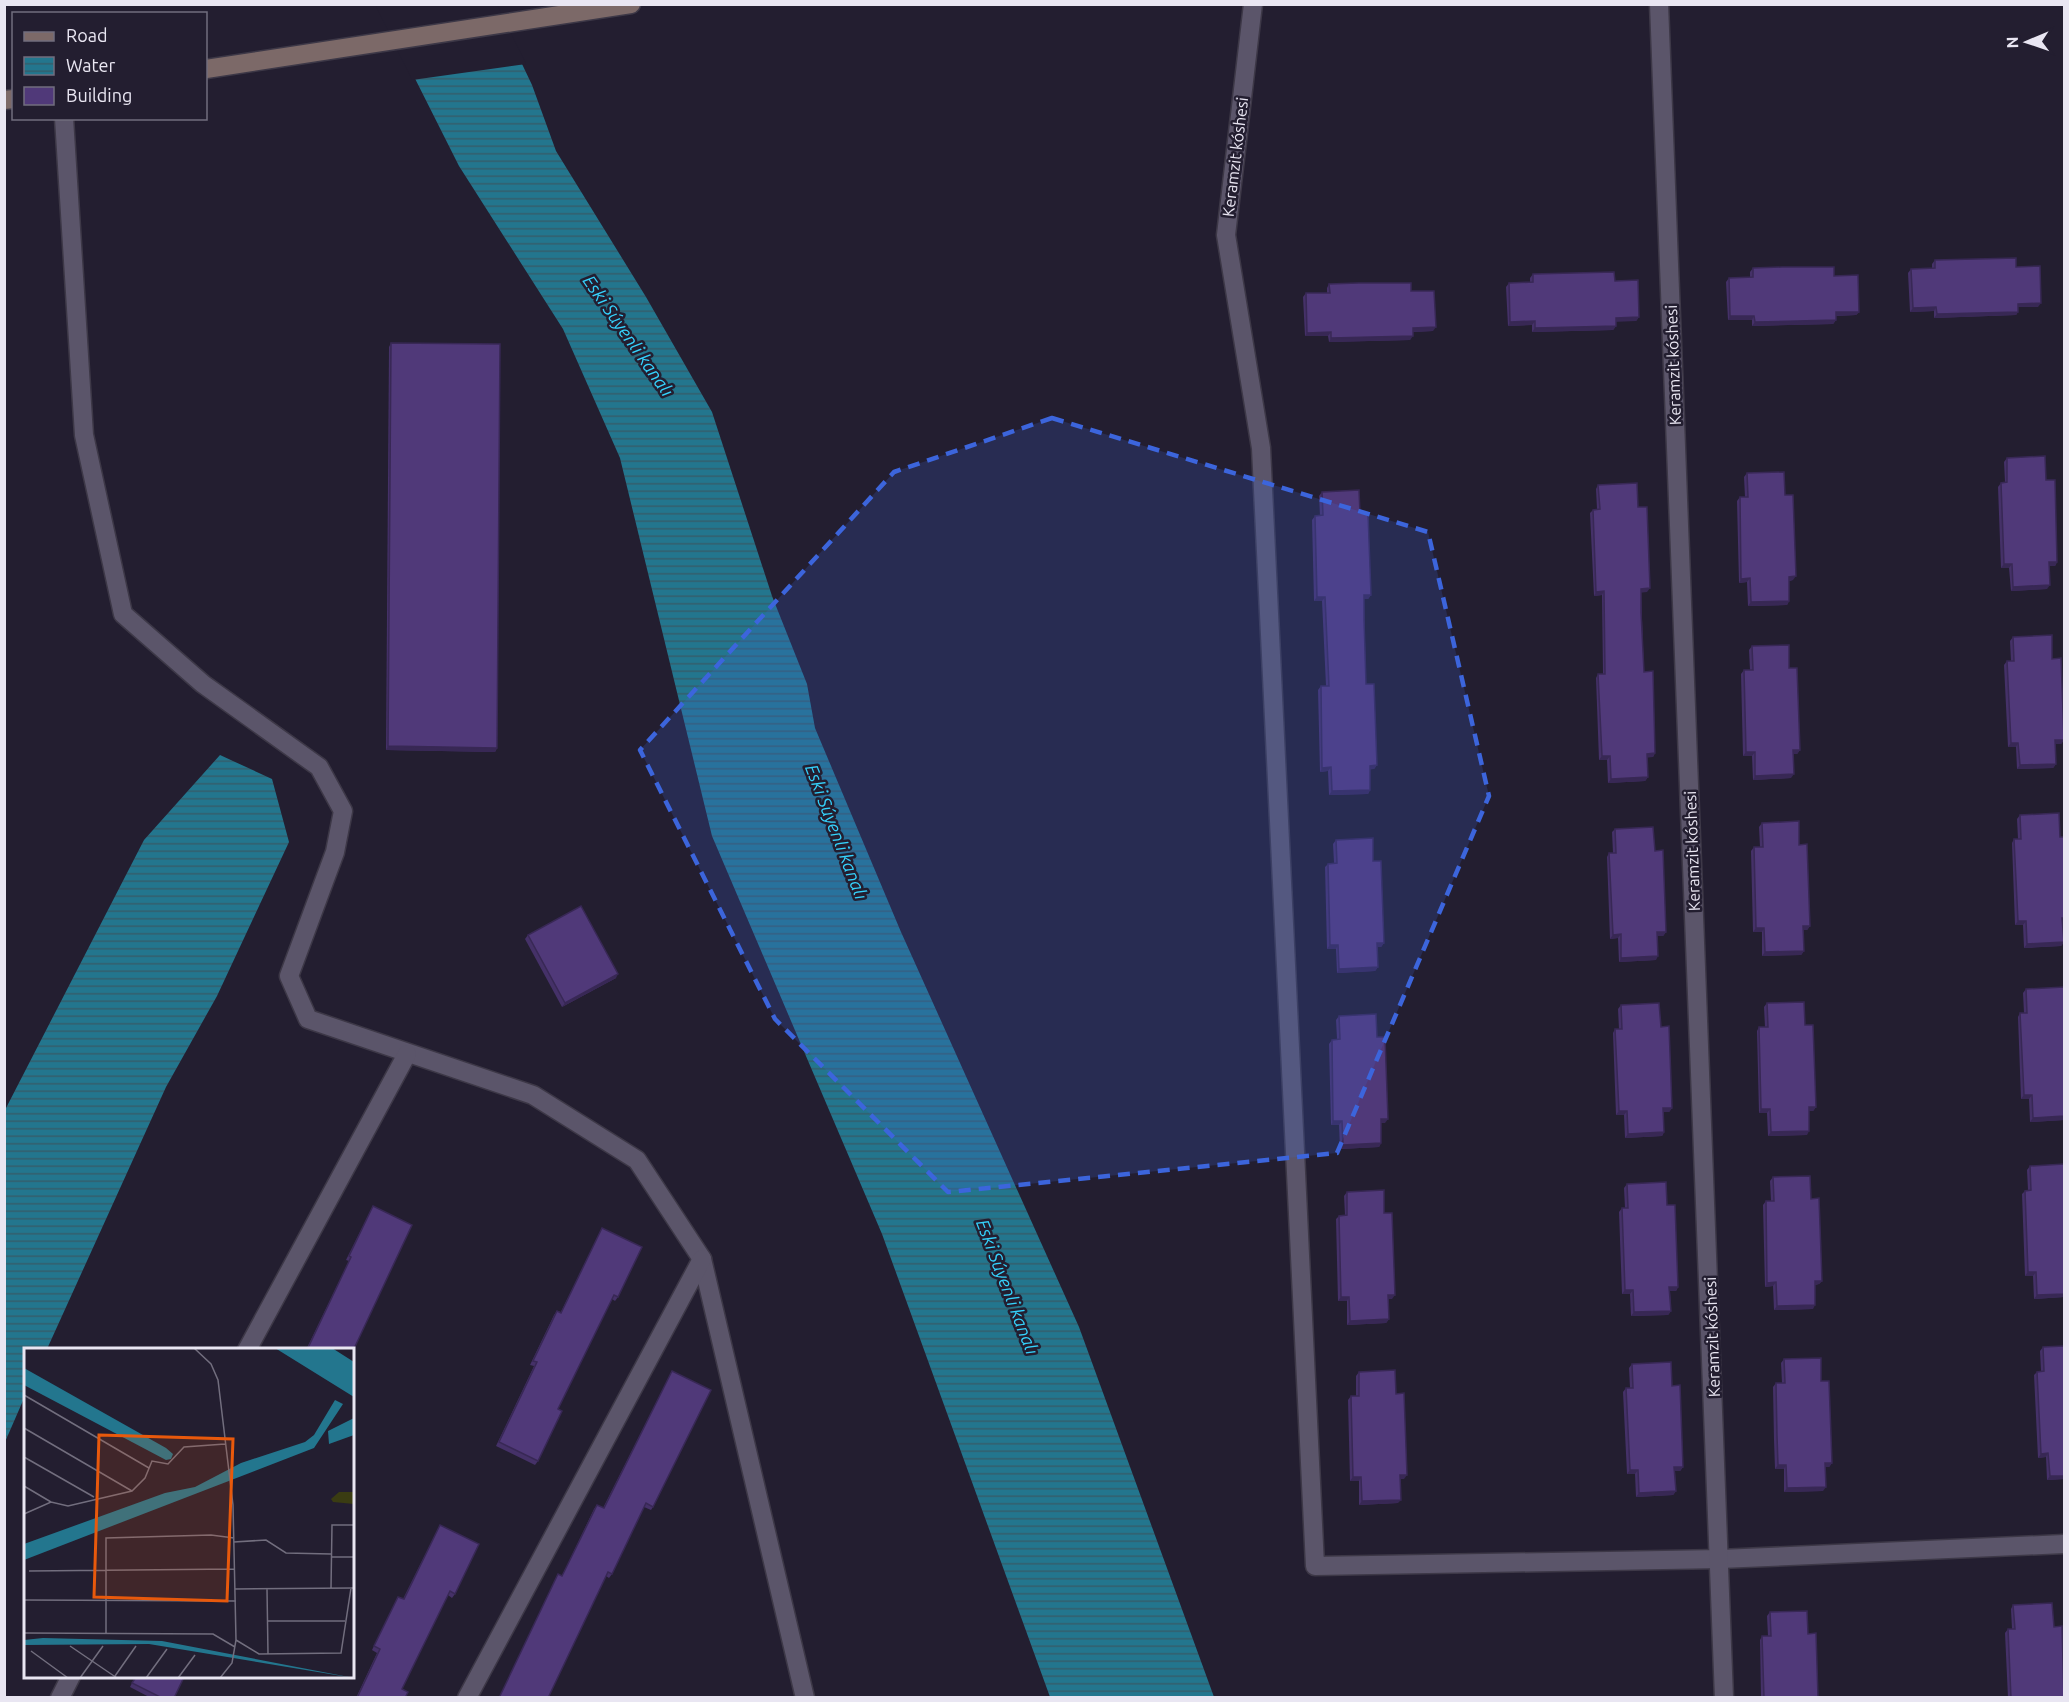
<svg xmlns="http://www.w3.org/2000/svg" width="2069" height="1702" viewBox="0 0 2069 1702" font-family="Ubuntu,sans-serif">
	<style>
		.water { fill: url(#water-rules) }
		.pier { fill: #231e30 }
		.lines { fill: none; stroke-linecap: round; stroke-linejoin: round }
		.street-casing { stroke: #3d3847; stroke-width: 21 }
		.secondary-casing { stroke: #3d3847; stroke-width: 21 }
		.street { stroke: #5b556a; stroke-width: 18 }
		.secondary { stroke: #7c6968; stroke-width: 18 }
		.wall { fill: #453168 }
		.shaded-wall { fill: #382855 }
		.building { fill: #503979; stroke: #382855; stroke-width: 1.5 }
		.marked { fill: #3c65dc; fill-opacity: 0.2; stroke: #3c65dc; stroke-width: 4.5; stroke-dasharray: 12 8; stroke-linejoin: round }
		.labels { text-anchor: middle; stroke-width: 5; stroke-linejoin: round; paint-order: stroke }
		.street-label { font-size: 16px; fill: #e9e6f2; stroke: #231e30 }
		.water-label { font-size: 18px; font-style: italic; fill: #35d2fc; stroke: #231e30 }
		.inset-road { fill: none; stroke: #726e7e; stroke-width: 1.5 }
		.view { fill: #e8590c; fill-opacity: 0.15; stroke: #e8590c; stroke-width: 3 }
		.inset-edge { fill: none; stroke: #e9e6f2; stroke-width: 3 }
	</style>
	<defs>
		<pattern id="water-rules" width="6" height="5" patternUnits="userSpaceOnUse" patternTransform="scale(1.5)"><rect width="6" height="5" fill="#23768e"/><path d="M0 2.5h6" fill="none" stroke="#345e6c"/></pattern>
	</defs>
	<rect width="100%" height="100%" fill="#231e30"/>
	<g class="water">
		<polygon points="378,5 494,5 532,85 556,151 646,297 712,412 772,596 807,684 815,728 901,932 1079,1327 1214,1697 1050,1697 882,1234 712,836 620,458 563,329 459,166"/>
		<polygon points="220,755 272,779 289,842 217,996 166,1087 47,1349 26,1350 25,1396 5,1442 5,1110 144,840"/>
	</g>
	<polygon class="pier" points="375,4 497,4 526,64 412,80"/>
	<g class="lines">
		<g class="street-casing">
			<g id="street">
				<polyline points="1253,4 1226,235 1261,448 1315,1566 1720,1559 2064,1544"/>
				<polyline points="1659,4 1724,1698"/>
				<polyline points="64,118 84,435 123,614 203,684 319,767 343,811 335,852 289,976 308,1019 533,1095 637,1160 702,1259 805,1698"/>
				<polyline points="247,1350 407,1054"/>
				<polyline points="60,1698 71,1676"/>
				<polyline points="467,1698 702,1259"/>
			</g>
		</g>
		<g class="secondary-casing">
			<g id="secondary">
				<polyline points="206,69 631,4"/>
				<polyline points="4,100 14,99"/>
			</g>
		</g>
		<use href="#street" class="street"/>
		<use href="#secondary" class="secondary"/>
	</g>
	<g class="wall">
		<polygon points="1935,260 2016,267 2038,307 2018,307 2018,312 2016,315 1934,318 1934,311 1910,312 1908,273 1911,269 1932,268 1932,264"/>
		<polygon points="1753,268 1834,276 1859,312 1856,315 1836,316 1836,320 1833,324 1752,326 1752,320 1728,320 1726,282 1729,278 1750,277 1750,272"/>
		<polygon points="1533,274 1615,281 1639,317 1636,321 1616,321 1616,326 1613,330 1532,332 1532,325 1508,326 1506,287 1509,283 1530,282 1530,278"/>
		<polygon points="1329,284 1411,291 1433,331 1413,332 1410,340 1329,342 1328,336 1305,336 1303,297 1306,293 1327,293 1327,288"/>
		<polygon points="391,343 497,748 495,752 386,750 389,347"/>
		<polygon points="2007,458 2057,562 2055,566 2049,566 2047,589 2011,591 2009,568 2001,568 1998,487 2001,483 2005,482 2004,462"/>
		<polygon points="1747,473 1785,495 1793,580 1789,581 1789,601 1787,605 1748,606 1747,582 1739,583 1737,501 1740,497 1745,497 1744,477"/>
		<polygon points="1598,485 1638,507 1647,592 1641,592 1644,672 1655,753 1653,757 1647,757 1648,777 1645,781 1608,783 1607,760 1599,760 1596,678 1598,674 1603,674 1602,595 1594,596 1590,513 1593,510 1597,509 1596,489"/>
		<polygon points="1322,492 1360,513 1371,595 1368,599 1364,599 1366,684 1377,765 1374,769 1370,769 1370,790 1368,794 1329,795 1328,771 1320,772 1318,690 1321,686 1326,686 1322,601 1314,601 1312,520 1315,516 1320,516 1319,496"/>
		<polygon points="2013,637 2052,659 2064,740 2061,744 2055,744 2056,764 2053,768 2017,769 2016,747 2008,747 2004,665 2007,661 2011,661 2010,641"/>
		<polygon points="1752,646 1789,668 1800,750 1797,754 1793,754 1791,778 1753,780 1752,756 1743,756 1741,674 1744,670 1750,670 1749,650"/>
		<polygon points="2020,815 2063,922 2064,942 2061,946 2024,948 2023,925 2015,925 2012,843 2014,839 2018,839 2017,819"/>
		<polygon points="1762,823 1799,845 1810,926 1807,930 1803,930 1804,951 1801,955 1762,956 1762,932 1753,932 1751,851 1754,847 1760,847 1759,827"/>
		<polygon points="1615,829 1655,851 1666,932 1663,936 1657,936 1656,960 1619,962 1618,938 1610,939 1607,857 1609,853 1613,853 1612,832"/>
		<polygon points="1336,840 1373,861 1384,943 1381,947 1377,947 1378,967 1375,971 1337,973 1336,949 1327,949 1325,867 1328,864 1334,863 1333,844"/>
		<polygon points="528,935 616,978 562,1007 525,939"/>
		<polygon points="2026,989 2064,1120 2030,1122 2029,1099 2021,1099 2018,1017 2020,1013 2024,1013 2023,993"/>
		<polygon points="1767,1003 1805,1025 1816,1107 1813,1111 1809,1111 1807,1135 1768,1136 1767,1113 1759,1113 1757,1031 1759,1027 1765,1027 1764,1007"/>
		<polygon points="1621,1005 1661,1027 1672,1108 1669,1112 1663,1112 1664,1132 1662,1136 1625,1138 1624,1115 1616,1115 1613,1033 1615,1029 1619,1029 1618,1009"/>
		<polygon points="1339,1016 1377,1037 1385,1123 1381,1123 1381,1143 1379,1147 1340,1149 1339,1125 1331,1125 1329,1044 1332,1040 1337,1039 1336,1020"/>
		<polygon points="2064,1164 2064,1297 2034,1299 2033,1276 2025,1276 2022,1194 2025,1191 2028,1190 2027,1170 2030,1166"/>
		<polygon points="1773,1177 1811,1199 1822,1281 1819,1284 1815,1285 1813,1309 1774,1310 1773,1286 1765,1287 1763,1205 1766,1201 1771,1201 1770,1181"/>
		<polygon points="1627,1184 1667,1205 1678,1287 1676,1291 1670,1291 1671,1311 1668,1315 1631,1316 1630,1294 1622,1294 1619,1212 1622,1208 1625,1208 1624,1188"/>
		<polygon points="1347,1192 1384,1213 1392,1299 1388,1299 1389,1319 1386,1323 1347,1325 1347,1301 1338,1301 1336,1219 1339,1216 1345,1215 1344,1196"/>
		<polygon points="373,1206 352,1350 306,1350 349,1261 346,1260"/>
		<polygon points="602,1228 618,1297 615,1301 612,1299 558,1409 538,1461 535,1465 496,1446 534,1366 530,1365 554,1315 557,1311 561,1312"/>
		<polygon points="2043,1347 2064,1479 2047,1480 2046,1457 2038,1458 2034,1375 2037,1372 2041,1371 2040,1351"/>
		<polygon points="1784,1359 1821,1381 1832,1463 1829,1467 1825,1467 1823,1491 1784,1492 1784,1469 1775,1469 1774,1440 1773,1387 1776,1383 1782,1383 1781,1363"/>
		<polygon points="1632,1364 1672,1386 1683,1467 1680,1471 1675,1471 1676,1491 1673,1495 1636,1497 1635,1474 1627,1474 1623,1392 1626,1388 1630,1388 1629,1368"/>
		<polygon points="672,1371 653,1507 651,1510 644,1507 612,1574 609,1578 606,1576 548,1698 499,1698 556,1578 558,1574 562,1576 594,1509 597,1505 603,1508"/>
		<polygon points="1359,1372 1396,1394 1404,1479 1400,1479 1398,1503 1359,1505 1359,1481 1350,1481 1348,1400 1351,1396 1356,1396 1356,1376"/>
		<polygon points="440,1525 455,1594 452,1598 448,1595 402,1689 405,1698 356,1698 377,1653 372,1650 396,1601 398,1597 403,1599"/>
		<polygon points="2013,1605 2054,1627 2064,1698 2008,1698 2005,1633 2008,1629 2012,1629 2011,1609"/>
		<polygon points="1770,1612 1808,1634 1818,1698 1761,1698 1760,1640 1762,1636 1768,1636 1767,1616"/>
		<polygon points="135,1677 184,1677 174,1698 151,1698 130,1687"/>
	</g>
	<g class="shaded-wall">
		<polygon points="2041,303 2038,307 2015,307 2018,304"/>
		<polygon points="1936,307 1934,311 1910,312 1913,308"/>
		<polygon points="1836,312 1859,312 1856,315 1833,316"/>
		<polygon points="2018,312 2016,315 1934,318 1937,314"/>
		<polygon points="1730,316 1754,316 1752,320 1728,320"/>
		<polygon points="1639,317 1636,321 1613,322 1616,318"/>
		<polygon points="1836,320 1833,324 1752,326 1755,322"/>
		<polygon points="1535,321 1532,325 1508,326 1510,322"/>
		<polygon points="1616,326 1613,330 1532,332 1535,328"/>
		<polygon points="1436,327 1433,331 1410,332 1413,328"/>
		<polygon points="1331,332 1328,336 1305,336 1307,333"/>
		<polygon points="1413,336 1410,340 1329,342 1331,338"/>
		<polygon points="2049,562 2057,562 2055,566 2046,566"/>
		<polygon points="2004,564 2012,564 2009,568 2001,568"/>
		<polygon points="1796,576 1793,580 1786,581 1789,577"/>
		<polygon points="1750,578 1747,582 1739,583 1741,579"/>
		<polygon points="2050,585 2047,589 2011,591 2013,587"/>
		<polygon points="1650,588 1647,592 1638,593 1641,589"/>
		<polygon points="1604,591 1602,595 1594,596 1596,592"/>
		<polygon points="1364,595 1371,595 1368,599 1361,599"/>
		<polygon points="1317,597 1325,597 1322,601 1314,601"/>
		<polygon points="1789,601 1787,605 1748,606 1751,602"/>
		<polygon points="2055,740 2064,740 2061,744 2053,744"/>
		<polygon points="2011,743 2018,743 2016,747 2008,747"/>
		<polygon points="388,746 497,748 495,752 386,750"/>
		<polygon points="1793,750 1800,750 1797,754 1791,754"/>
		<polygon points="1746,752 1755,752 1752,756 1743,756"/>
		<polygon points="1655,753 1653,757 1644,758 1647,754"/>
		<polygon points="1602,756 1610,756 1607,760 1599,760"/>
		<polygon points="2056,764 2053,768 2017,769 2020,765"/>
		<polygon points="1377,765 1374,769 1367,770 1370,766"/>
		<polygon points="1331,767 1328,771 1320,772 1322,768"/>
		<polygon points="1794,774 1791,778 1753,780 1755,776"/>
		<polygon points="1648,777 1645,781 1608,783 1611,779"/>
		<polygon points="1370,790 1368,794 1329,795 1332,791"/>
		<polygon points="2018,921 2026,921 2023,925 2015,925"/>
		<polygon points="1803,926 1810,926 1807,930 1800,930"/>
		<polygon points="1756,928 1764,928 1762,932 1753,932"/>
		<polygon points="1657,932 1666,932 1663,936 1654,936"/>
		<polygon points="1621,934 1618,938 1610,939 1613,935"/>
		<polygon points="2064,942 2061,946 2024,948 2027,944"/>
		<polygon points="1377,943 1384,943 1381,947 1374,947"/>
		<polygon points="1330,945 1338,945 1336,949 1327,949"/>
		<polygon points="1804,951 1801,955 1762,956 1765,952"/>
		<polygon points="1658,956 1656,960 1619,962 1621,958"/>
		<polygon points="1378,967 1375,971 1337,973 1339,969"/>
		<polygon points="618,974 616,978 562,1007 565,1003"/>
		<polygon points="2024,1095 2032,1095 2029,1099 2021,1099"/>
		<polygon points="1809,1107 1816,1107 1813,1111 1806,1111"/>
		<polygon points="1663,1108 1672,1108 1669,1112 1660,1112"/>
		<polygon points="1761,1109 1770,1109 1767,1113 1759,1113"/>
		<polygon points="1619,1111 1627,1111 1624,1115 1616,1115"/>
		<polygon points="2064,1116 2064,1120 2030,1122 2033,1118"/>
		<polygon points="1381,1119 1388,1119 1385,1123 1378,1123"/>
		<polygon points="1333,1121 1342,1121 1339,1125 1331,1125"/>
		<polygon points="1809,1131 1807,1135 1768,1136 1771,1132"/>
		<polygon points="1664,1132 1662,1136 1625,1138 1628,1134"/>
		<polygon points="1381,1143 1379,1147 1340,1149 1343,1145"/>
		<polygon points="2028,1272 2036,1272 2033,1276 2025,1276"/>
		<polygon points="1815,1281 1822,1281 1819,1284 1812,1285"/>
		<polygon points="1776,1282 1773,1286 1765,1287 1767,1283"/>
		<polygon points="1669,1287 1678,1287 1676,1291 1667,1291"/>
		<polygon points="1625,1290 1633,1290 1630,1294 1622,1294"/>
		<polygon points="2064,1294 2064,1297 2034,1299 2037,1295"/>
		<polygon points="1388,1295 1395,1295 1392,1299 1385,1299"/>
		<polygon points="1341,1297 1349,1297 1347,1301 1338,1301"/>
		<polygon points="1815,1305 1813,1309 1774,1310 1777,1306"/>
		<polygon points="1671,1311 1668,1315 1631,1316 1634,1312"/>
		<polygon points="1389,1319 1386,1323 1347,1325 1350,1321"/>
		<polygon points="2048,1453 2046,1457 2038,1458 2041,1454"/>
		<polygon points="1825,1463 1832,1463 1829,1467 1822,1467"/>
		<polygon points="1778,1465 1786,1465 1784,1469 1775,1469"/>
		<polygon points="1674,1467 1683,1467 1680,1471 1672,1471"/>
		<polygon points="1630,1470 1638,1470 1635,1474 1627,1474"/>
		<polygon points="1400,1475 1407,1475 1404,1479 1397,1479"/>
		<polygon points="2050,1476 2064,1476 2064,1479 2047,1480"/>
		<polygon points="1353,1477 1361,1477 1359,1481 1350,1481"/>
		<polygon points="1826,1487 1823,1491 1784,1492 1787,1488"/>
		<polygon points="1676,1491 1673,1495 1636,1497 1639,1493"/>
		<polygon points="1401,1500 1398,1503 1359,1505 1362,1501"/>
	</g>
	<g class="building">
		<polygon points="2016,258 2016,267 2040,266 2041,303 2018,304 2018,312 1937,314 1936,307 1913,308 1911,269 1935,268 1935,260"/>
		<polygon points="1782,267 1834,267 1834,276 1858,275 1859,312 1836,312 1836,320 1755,322 1754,316 1730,316 1729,278 1753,277 1753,268"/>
		<polygon points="1614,272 1615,281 1638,280 1639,317 1616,318 1616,326 1535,328 1535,321 1510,322 1509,283 1533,282 1533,274"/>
		<polygon points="1358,283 1411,283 1411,291 1434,291 1436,327 1413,328 1413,336 1331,338 1331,332 1307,333 1306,293 1330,293 1329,284"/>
		<polygon points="391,343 500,344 497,748 388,746"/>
		<polygon points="2045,456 2046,480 2055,480 2057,562 2049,562 2050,585 2013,587 2012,564 2004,564 2001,483 2007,482 2007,458"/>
		<polygon points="1784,472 1785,495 1793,495 1796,576 1789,577 1789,601 1751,602 1750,578 1741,579 1740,497 1748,497 1747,473"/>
		<polygon points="1637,483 1638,507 1647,507 1650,588 1641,589 1641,612 1644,672 1653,671 1655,753 1647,754 1648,777 1611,779 1610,756 1602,756 1598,674 1605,674 1604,591 1596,592 1593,510 1600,509 1598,485"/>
		<polygon points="1359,490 1360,513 1368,513 1371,595 1364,595 1364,619 1366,684 1374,684 1377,765 1370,766 1370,790 1332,791 1331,767 1322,768 1321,686 1329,686 1325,597 1317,597 1315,516 1323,515 1322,492"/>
		<polygon points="2052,635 2052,659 2061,658 2064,740 2055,740 2056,764 2020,765 2018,743 2011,743 2007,661 2014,661 2013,637"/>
		<polygon points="1789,645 1789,668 1797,668 1800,750 1793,750 1794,774 1755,776 1755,752 1746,752 1744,670 1753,670 1752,646"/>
		<polygon points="2059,813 2060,837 2064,837 2064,918 2062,918 2064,942 2027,944 2026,921 2018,921 2014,839 2021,839 2020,815"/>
		<polygon points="1799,821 1799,845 1807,844 1810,926 1803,926 1804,951 1765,952 1764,928 1756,928 1754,847 1763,847 1762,823"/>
		<polygon points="1653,827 1655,851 1663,850 1666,932 1657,932 1658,956 1621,958 1621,934 1613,935 1609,853 1616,853 1615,829"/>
		<polygon points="1373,838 1373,861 1381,861 1384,943 1377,943 1378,967 1339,969 1338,945 1330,945 1328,864 1337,863 1336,840"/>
		<polygon points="581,906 618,974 565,1003 528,935"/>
		<polygon points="2064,987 2064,1116 2033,1118 2032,1095 2024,1095 2020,1013 2027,1013 2026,989"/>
		<polygon points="1804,1002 1805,1025 1813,1025 1816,1107 1809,1107 1809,1131 1771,1132 1770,1109 1761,1109 1759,1027 1768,1027 1767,1003"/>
		<polygon points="1659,1003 1661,1027 1669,1026 1672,1108 1663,1108 1664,1132 1628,1134 1627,1111 1619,1111 1615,1029 1622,1029 1621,1005"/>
		<polygon points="1376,1014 1377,1037 1385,1037 1388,1119 1381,1119 1381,1143 1343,1145 1342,1121 1333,1121 1332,1040 1340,1039 1339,1016"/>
		<polygon points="2064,1164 2064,1294 2037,1295 2036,1272 2028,1272 2025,1191 2031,1190 2030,1166"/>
		<polygon points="1810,1176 1811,1199 1819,1198 1822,1281 1815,1281 1815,1305 1777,1306 1776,1282 1767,1283 1766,1201 1774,1201 1773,1177"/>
		<polygon points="1666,1182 1667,1205 1675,1205 1678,1287 1669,1287 1671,1311 1634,1312 1633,1290 1625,1290 1622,1208 1628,1208 1627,1184"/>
		<polygon points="1384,1190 1384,1213 1392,1213 1395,1295 1388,1295 1389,1319 1350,1321 1349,1297 1341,1297 1339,1216 1347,1215 1347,1192"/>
		<polygon points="373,1206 412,1225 352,1353 352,1350 307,1350 351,1257 349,1256"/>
		<polygon points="602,1228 642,1247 618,1297 614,1295 558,1409 562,1411 538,1461 499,1442 537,1362 533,1361 557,1311 561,1313"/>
		<polygon points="2064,1346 2064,1476 2050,1476 2048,1453 2041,1454 2037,1372 2044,1371 2043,1347"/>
		<polygon points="1821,1358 1821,1381 1829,1381 1832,1463 1825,1463 1826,1487 1787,1488 1786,1465 1778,1465 1777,1436 1776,1383 1785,1383 1784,1359"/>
		<polygon points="1671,1362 1672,1386 1680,1385 1683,1467 1674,1467 1676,1491 1639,1493 1638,1470 1630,1470 1626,1388 1633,1388 1632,1364"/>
		<polygon points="1395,1370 1396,1394 1404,1393 1407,1475 1400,1475 1401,1500 1362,1501 1361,1477 1353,1477 1351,1396 1359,1396 1359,1372"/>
		<polygon points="672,1371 711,1390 653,1507 646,1503 612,1574 608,1572 548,1698 499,1698 558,1574 562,1576 597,1505 604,1508"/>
		<polygon points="440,1525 479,1544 455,1594 450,1591 402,1689 408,1692 405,1698 357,1698 380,1649 374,1646 398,1597 404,1599"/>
		<polygon points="2052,1603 2054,1627 2062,1626 2064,1698 2011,1698 2008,1629 2015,1629 2013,1605"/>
		<polygon points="1807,1611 1808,1634 1816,1633 1818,1698 1764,1698 1762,1636 1771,1636 1770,1612"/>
		<polygon points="136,1677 184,1677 174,1698 162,1698 132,1683"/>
	</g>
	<path class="marked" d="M1052,418L1428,532L1489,796L1337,1153L948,1192L775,1019L640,750L894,472Z"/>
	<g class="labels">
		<g class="street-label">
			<text transform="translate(1235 157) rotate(-83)" y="6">Keramzit kóshesi</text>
			<text transform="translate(1673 365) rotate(-92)" y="6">Keramzit kóshesi</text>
			<text transform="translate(1692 851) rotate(-92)" y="6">Keramzit kóshesi</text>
			<text transform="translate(1712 1337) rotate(-92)" y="6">Keramzit kóshesi</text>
		</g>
		<g class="water-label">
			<text transform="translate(628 336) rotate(55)" y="6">Eski Súyenli kanalı</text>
			<text transform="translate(836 832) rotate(69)" y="6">Eski Súyenli kanalı</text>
			<text transform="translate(1007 1287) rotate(69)" y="6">Eski Súyenli kanalı</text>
		</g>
	</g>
	<g transform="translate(24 1348)">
		<rect width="330" height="330" fill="#231e30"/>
		<path d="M315,144H330V156L309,154L307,151Z" fill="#3a3c12"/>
		<path d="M251,0H308L330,14V49ZM0,20L142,100L149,106L147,111L142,112L0,37ZM311,52L319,56L290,100L0,212V196L141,145L171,139L217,115L281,94L290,87ZM330,70V87L305,96L304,83ZM19,290L138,293L330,330L125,296L0,297V292Z" fill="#23768e"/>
		<path class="inset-road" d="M170,0L187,16L194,32L209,157L212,292L208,315L196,330M0,47L125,120M0,80L108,143M0,109L70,149M0,138L27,154M0,166L27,154L44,158L108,143L121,130L128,113L144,116L160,99L201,96M210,194L242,192L262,205L307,206M307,209H330M5,223L211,221M307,240L308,177H330M211,241L330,240M243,241L244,306M0,252L212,253M243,273H321M0,285L189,286L211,299M82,285V190L187,187L210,190M212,292L235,306L317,305L327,240M46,298L93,330M7,303L44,330M91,328L112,298M56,330L79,298M122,330L143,301M154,330L171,307"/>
		<path class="view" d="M75,87L209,91L203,253L70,249Z"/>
		<rect width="330" height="330" class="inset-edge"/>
	</g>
	<rect width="2069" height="1702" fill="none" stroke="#e9e6f2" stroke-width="12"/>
	<rect x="12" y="12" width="195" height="108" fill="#231e30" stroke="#726e7e" stroke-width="1.5"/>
	<rect x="24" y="32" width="30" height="9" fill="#7c6968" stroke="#726e7e" stroke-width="1.5"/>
	<text x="66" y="42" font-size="18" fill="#e9e6f2">Road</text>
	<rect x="24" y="57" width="30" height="18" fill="url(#water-rules)" stroke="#726e7e" stroke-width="1.5"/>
	<text x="66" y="72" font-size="18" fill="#e9e6f2">Water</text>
	<rect x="24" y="87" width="30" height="18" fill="#503979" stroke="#726e7e" stroke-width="1.5"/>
	<text x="66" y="102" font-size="18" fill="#e9e6f2">Building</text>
	<g transform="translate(2027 42) rotate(268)" stroke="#231e30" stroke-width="4.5" paint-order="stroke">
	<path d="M0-4.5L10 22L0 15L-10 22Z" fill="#e9e6f2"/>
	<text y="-9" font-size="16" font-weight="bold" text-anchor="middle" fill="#e9e6f2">N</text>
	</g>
</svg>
